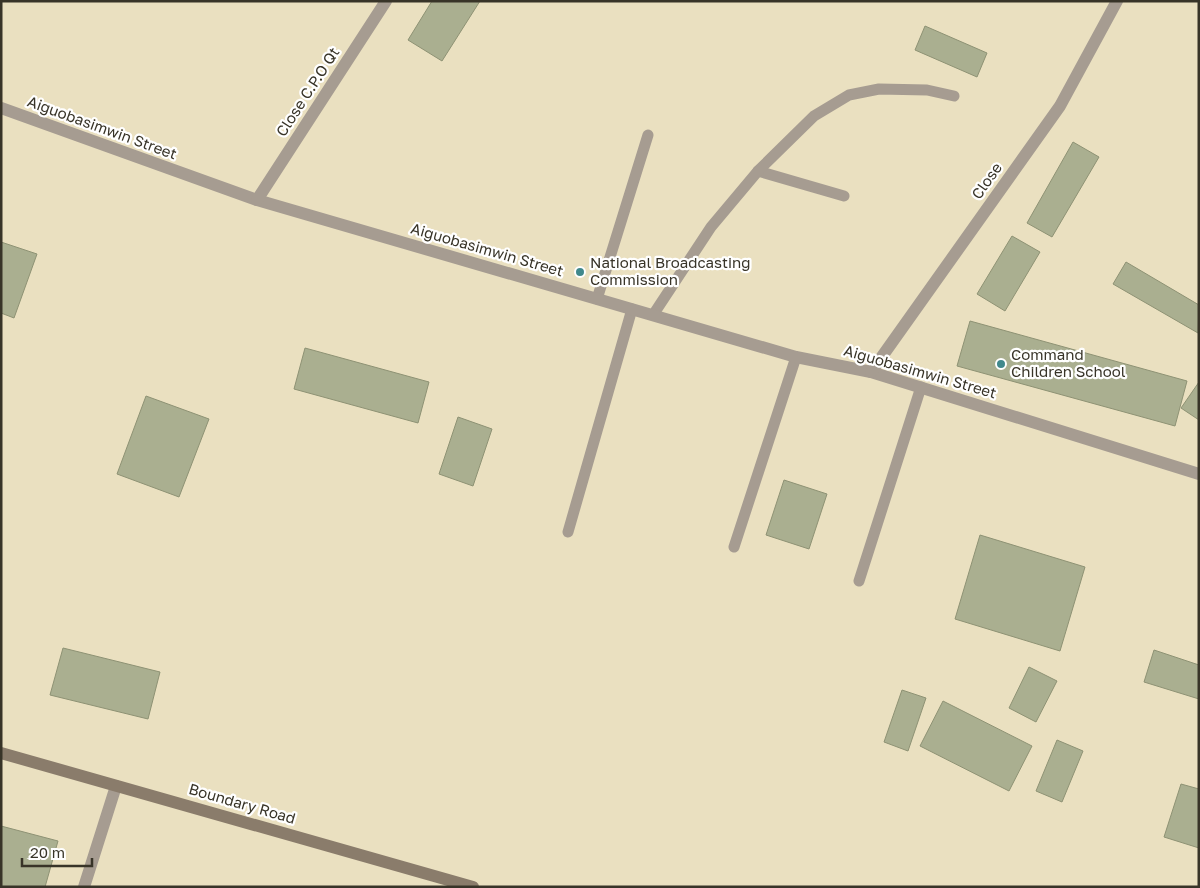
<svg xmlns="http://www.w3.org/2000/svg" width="1200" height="888" viewBox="0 0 1200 888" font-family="'Golos Text',sans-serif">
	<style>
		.building { fill: #aaaf90; stroke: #8e9274 }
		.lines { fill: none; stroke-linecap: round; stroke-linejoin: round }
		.lane { stroke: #a69c91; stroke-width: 11 }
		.street { stroke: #a69c91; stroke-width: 12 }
		.secondary { stroke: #8a7c6b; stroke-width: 12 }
		.poi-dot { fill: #40888c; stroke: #fff; stroke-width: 2 }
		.labels { text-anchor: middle; stroke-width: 4.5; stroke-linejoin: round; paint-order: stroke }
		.street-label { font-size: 15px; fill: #383428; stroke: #fff }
		.poi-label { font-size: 15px; fill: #383428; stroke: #fff; text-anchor: start }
	</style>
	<rect width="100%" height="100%" fill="#eae0c0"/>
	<g class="building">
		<polygon points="432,1 480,1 442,61 408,40"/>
		<polygon points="925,26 987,53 977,77 915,50"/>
		<polygon points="1073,142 1099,157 1052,237 1027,223"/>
		<polygon points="1012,236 1040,252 1005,311 977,294"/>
		<polygon points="1,242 37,254 14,318 1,313"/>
		<polygon points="1126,262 1199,305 1198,333 1113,284"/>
		<polygon points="970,321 1187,381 1175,426 957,366"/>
		<polygon points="305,348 429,382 418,423 294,389"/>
		<polygon points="1199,382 1199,420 1181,408"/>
		<polygon points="146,396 209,419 179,497 117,474"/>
		<polygon points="458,417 492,429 473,486 439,474"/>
		<polygon points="784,480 827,494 809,549 766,535"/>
		<polygon points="980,535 1085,567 1060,651 955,619"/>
		<polygon points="63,648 160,672 148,719 50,695"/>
		<polygon points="1154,650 1199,665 1199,699 1144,682"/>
		<polygon points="1029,667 1057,681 1036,722 1009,708"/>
		<polygon points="902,690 926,698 908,751 884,742"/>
		<polygon points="943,701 1032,746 1009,791 920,746"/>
		<polygon points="1057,740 1083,751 1062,802 1036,791"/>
		<polygon points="1181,784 1199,789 1199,848 1164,837"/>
		<polygon points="1,826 58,841 45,887 1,887"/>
	</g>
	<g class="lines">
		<g class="lane">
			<polyline points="758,171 844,196"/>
			<polyline points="597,299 648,135"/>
			<polyline points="653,315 711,227 758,171 814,116 849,95 879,89 927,90 954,96"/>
			<polyline points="568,532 632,309"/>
			<polyline points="734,547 796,357"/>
			<polyline points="859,581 921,387"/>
		</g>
		<g class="street">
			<polyline points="1,108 257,200 796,357 871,372 1199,474"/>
			<polyline points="257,200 386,1"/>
			<polyline points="871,372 1060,106 1117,1"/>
			<polyline points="84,887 116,786"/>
		</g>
		<polyline class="secondary" points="1,753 473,887"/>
	</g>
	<g class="poi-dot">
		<circle cx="580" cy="272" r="5"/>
		<circle cx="1001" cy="364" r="5"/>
	</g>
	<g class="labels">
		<g class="street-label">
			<text transform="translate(308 92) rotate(-57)" y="5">Close C.P.O Qt</text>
			<text transform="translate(102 128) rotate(20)" y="5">Aiguobasimwin Street</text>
			<text transform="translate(987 181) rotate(-55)" y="5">Close</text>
			<text transform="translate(487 250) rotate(16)" y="5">Aiguobasimwin Street</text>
			<text transform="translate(920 372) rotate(16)" y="5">Aiguobasimwin Street</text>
			<text transform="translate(242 804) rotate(16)" y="5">Boundary Road</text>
		</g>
		<g class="poi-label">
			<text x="590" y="268">National Broadcasting<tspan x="590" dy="17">Commission</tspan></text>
			<text x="1011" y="360">Command<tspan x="1011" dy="17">Children School</tspan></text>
		</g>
	</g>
	<rect width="1200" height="888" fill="none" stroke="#383428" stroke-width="5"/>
	<path d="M22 858v8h70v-8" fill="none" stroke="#383428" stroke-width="2.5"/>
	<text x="30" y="858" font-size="15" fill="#383428" stroke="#ffffff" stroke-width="4" paint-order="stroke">20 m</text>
</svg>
